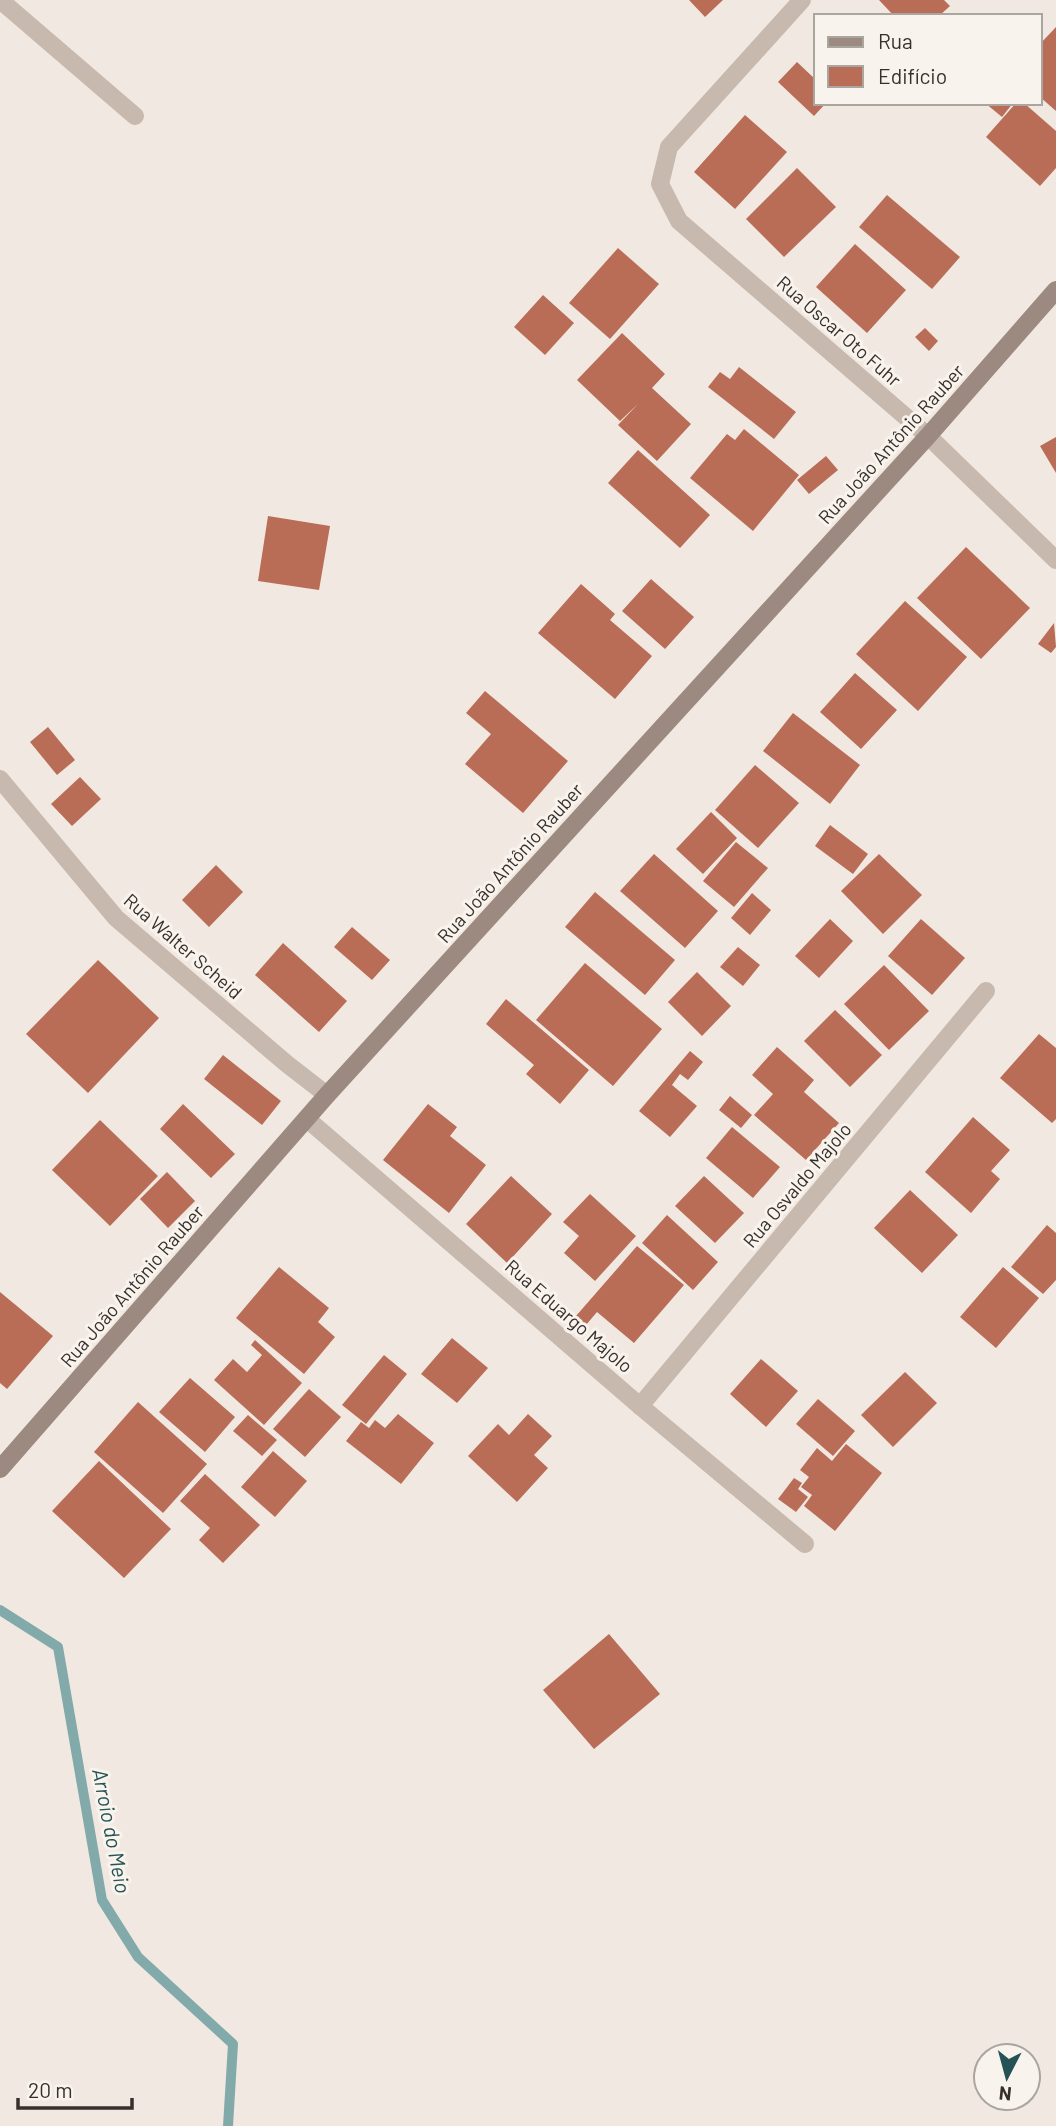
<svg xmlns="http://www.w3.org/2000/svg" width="1056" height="2126" viewBox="0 0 1056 2126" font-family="Barlow,sans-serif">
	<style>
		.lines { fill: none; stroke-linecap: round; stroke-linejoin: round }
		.stream { stroke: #83aaab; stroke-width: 10 }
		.building { fill: #b96d57 }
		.street { stroke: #c8b9ae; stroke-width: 18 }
		.secondary { stroke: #9c897f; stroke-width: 18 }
		.labels { text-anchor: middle; stroke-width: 6; stroke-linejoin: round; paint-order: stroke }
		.street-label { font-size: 19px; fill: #372f2b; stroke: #f9f3ed }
		.water-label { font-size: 21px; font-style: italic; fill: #255255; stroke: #f9f3ed }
	</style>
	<rect width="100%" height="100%" fill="#f1e9e1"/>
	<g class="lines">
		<polyline class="stream" points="0,1610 58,1647 102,1900 138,1957 233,2044 228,2126"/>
	</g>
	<g class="building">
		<polygon points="689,0 723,0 705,17"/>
		<polygon points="879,0 944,0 950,6 939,16 894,16"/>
		<polygon points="1056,27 1056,111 1040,97 1040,44"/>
		<polygon points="797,62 816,80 816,103 826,103 814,116 778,82"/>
		<polygon points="985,103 1013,103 1002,117"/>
		<polygon points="1016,103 1024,103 1056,131 1056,168 1040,186 986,137"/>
		<polygon points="745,115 787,152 735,209 694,172"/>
		<polygon points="797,168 836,207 784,257 746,219"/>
		<polygon points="887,195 960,257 932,289 859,227"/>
		<polygon points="855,244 906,290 867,333 816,287"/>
		<polygon points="618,248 659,284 610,339 569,303"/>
		<polygon points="543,295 574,323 545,355 514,327"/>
		<polygon points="925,328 938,341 929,351 915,337"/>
		<polygon points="622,333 665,374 652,388 691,424 657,461 618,425 638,404 620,421 577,380"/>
		<polygon points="739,367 796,412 774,439 708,387 720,372 730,379"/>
		<polygon points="744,429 799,475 753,531 690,478 727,434 735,440"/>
		<polygon points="1056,437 1056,473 1040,446"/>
		<polygon points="638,450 710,515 680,548 608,483"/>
		<polygon points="826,456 838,470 809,494 797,480"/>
		<polygon points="268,516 330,526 319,590 258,581"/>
		<polygon points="966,547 1030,608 981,659 917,598"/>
		<polygon points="651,579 694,617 665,649 622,611"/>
		<polygon points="581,584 615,614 610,620 652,656 615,699 538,633"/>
		<polygon points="905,601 967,657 918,711 856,654"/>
		<polygon points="1054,623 1056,647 1051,653 1038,644"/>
		<polygon points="855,673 897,710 861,749 820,712"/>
		<polygon points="485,691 568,761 523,813 465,764 491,734 466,713"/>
		<polygon points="793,713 860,765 830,804 763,751"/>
		<polygon points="48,727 75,760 57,775 30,742"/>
		<polygon points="755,765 799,803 758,848 715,810"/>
		<polygon points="80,777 101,799 72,826 51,804"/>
		<polygon points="711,812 737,838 703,874 676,849"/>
		<polygon points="830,825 868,854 853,874 815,846"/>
		<polygon points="736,842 768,868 734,907 703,881"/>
		<polygon points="654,854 718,911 685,948 620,891"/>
		<polygon points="879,854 922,895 883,934 841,891"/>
		<polygon points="216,865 243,892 209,927 182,900"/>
		<polygon points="595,892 675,960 645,995 565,927"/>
		<polygon points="752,893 771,910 750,935 731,918"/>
		<polygon points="830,919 853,941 819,978 795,956"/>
		<polygon points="921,919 965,958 932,995 888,956"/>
		<polygon points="352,927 390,960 372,980 334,947"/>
		<polygon points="283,943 347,1001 319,1032 255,975"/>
		<polygon points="738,947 760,965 743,986 720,967"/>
		<polygon points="98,960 159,1018 88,1093 26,1034"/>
		<polygon points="585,963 662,1029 613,1086 536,1020"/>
		<polygon points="884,965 929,1011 889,1050 844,1004"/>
		<polygon points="697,972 731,1006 702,1036 668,1002"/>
		<polygon points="506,999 589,1070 560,1104 526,1074 534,1065 486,1024"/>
		<polygon points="835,1010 882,1055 850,1087 804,1041"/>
		<polygon points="1039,1034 1056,1048 1056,1119 1052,1123 1000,1078"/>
		<polygon points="777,1047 814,1080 804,1092 839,1123 806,1160 754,1115 773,1094 752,1075"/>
		<polygon points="690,1051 703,1062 688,1080 680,1074 672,1085 697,1106 670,1137 639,1111"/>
		<polygon points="223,1055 281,1101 262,1125 204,1079"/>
		<polygon points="730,1096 752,1115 741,1128 719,1110"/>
		<polygon points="183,1104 235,1154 211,1178 160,1129"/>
		<polygon points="428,1104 457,1127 450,1136 486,1165 449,1213 383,1160"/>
		<polygon points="973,1117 1010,1150 991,1171 1000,1179 971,1213 925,1172"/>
		<polygon points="100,1120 158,1176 110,1226 52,1170"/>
		<polygon points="732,1127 780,1167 753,1198 706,1158"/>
		<polygon points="167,1172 195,1201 168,1228 140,1199"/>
		<polygon points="511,1176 552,1214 507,1263 466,1224"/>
		<polygon points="704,1176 744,1213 715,1243 675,1206"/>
		<polygon points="910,1190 958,1235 922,1273 874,1228"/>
		<polygon points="590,1194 636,1236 595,1281 564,1253 579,1236 563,1222"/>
		<polygon points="667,1215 718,1262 693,1290 642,1243"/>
		<polygon points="1047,1225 1056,1233 1056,1280 1043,1294 1011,1267"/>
		<polygon points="637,1246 684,1285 634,1343 597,1312 586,1325 576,1316"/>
		<polygon points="279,1267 329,1308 318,1322 335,1337 304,1374 236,1318"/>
		<polygon points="1003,1267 1039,1298 996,1348 960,1317"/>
		<polygon points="0,1292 53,1336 7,1389 0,1383"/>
		<polygon points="452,1338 488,1368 457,1403 421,1374"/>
		<polygon points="255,1340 302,1383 264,1425 214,1380 233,1359 247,1372 262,1355 251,1345"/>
		<polygon points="384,1355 407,1374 366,1424 342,1405"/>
		<polygon points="761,1359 798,1391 766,1427 730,1394"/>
		<polygon points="905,1372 937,1403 893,1447 861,1415"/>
		<polygon points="190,1378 235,1417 205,1452 159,1412"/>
		<polygon points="309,1389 341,1417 305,1457 273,1429"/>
		<polygon points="818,1399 855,1431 833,1456 796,1424"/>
		<polygon points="138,1402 207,1464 163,1513 94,1452"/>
		<polygon points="398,1414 434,1443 401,1484 346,1441 361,1422 369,1428 375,1420 385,1428"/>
		<polygon points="528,1414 552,1436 534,1455 548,1468 517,1502 468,1456 498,1424 509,1435"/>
		<polygon points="248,1415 277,1440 262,1456 233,1431"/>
		<polygon points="846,1444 882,1473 835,1531 804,1506 812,1495 801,1487 809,1477 800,1470 817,1448 832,1461"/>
		<polygon points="273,1451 307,1481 275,1517 241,1487"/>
		<polygon points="99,1461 171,1529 124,1578 52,1511"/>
		<polygon points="205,1474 260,1525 223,1563 199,1540 210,1528 180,1501"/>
		<polygon points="794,1478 802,1483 798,1489 808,1497 796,1512 778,1499"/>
		<polygon points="609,1634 660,1694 594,1749 543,1690"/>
	</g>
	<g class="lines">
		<g class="street">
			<polyline points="0,0 135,116"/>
			<polyline points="802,0 669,147 660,184 679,221 928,436 1056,560"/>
			<polyline points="0,779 116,918 287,1064 327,1095"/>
			<polyline points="307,1119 640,1406 805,1544"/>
			<polyline points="640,1406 986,991"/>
		</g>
		<polyline class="secondary" points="0,1469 327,1095 928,436 1056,290"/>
	</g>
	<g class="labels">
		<g class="street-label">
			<text transform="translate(839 331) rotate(41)" y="7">Rua Oscar Oto Fuhr</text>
			<text transform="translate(891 444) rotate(-48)" y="7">Rua João Antônio Rauber</text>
			<text transform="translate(510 863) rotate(-48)" y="7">Rua João Antônio Rauber</text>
			<text transform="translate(183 946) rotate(41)" y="7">Rua Walter Scheid</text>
			<text transform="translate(797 1185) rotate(-50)" y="7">Rua Osvaldo Majolo</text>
			<text transform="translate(132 1286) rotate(-49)" y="7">Rua João Antônio Rauber</text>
			<text transform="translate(569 1316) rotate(41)" y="7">Rua Eduargo Majolo</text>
		</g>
		<g class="water-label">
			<text transform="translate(111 1831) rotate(79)" y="7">Arroio do Meio</text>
		</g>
	</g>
	<rect x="814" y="14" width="228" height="91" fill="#f9f3ed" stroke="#aba59f" stroke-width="2"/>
	<rect x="828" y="37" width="35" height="10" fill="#9c897f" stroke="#aba59f" stroke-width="2"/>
	<text x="878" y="49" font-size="21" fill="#372f2b">Rua</text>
	<rect x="828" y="66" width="35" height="21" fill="#b96d57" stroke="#aba59f" stroke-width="2"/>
	<text x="878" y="84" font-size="21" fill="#372f2b">Edifício</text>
	<g transform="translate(1007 2077) rotate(186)"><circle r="33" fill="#f9f3ed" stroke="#aba59f" stroke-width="2"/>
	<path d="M0-5L12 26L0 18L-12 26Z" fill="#255255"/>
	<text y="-10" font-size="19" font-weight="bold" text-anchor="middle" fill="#372f2b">N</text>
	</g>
	<path d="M18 2098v10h114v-10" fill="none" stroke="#372f2b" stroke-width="3.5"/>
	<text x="28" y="2098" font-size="21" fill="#372f2b" stroke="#f9f3ed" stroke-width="5" paint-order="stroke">20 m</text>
</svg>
